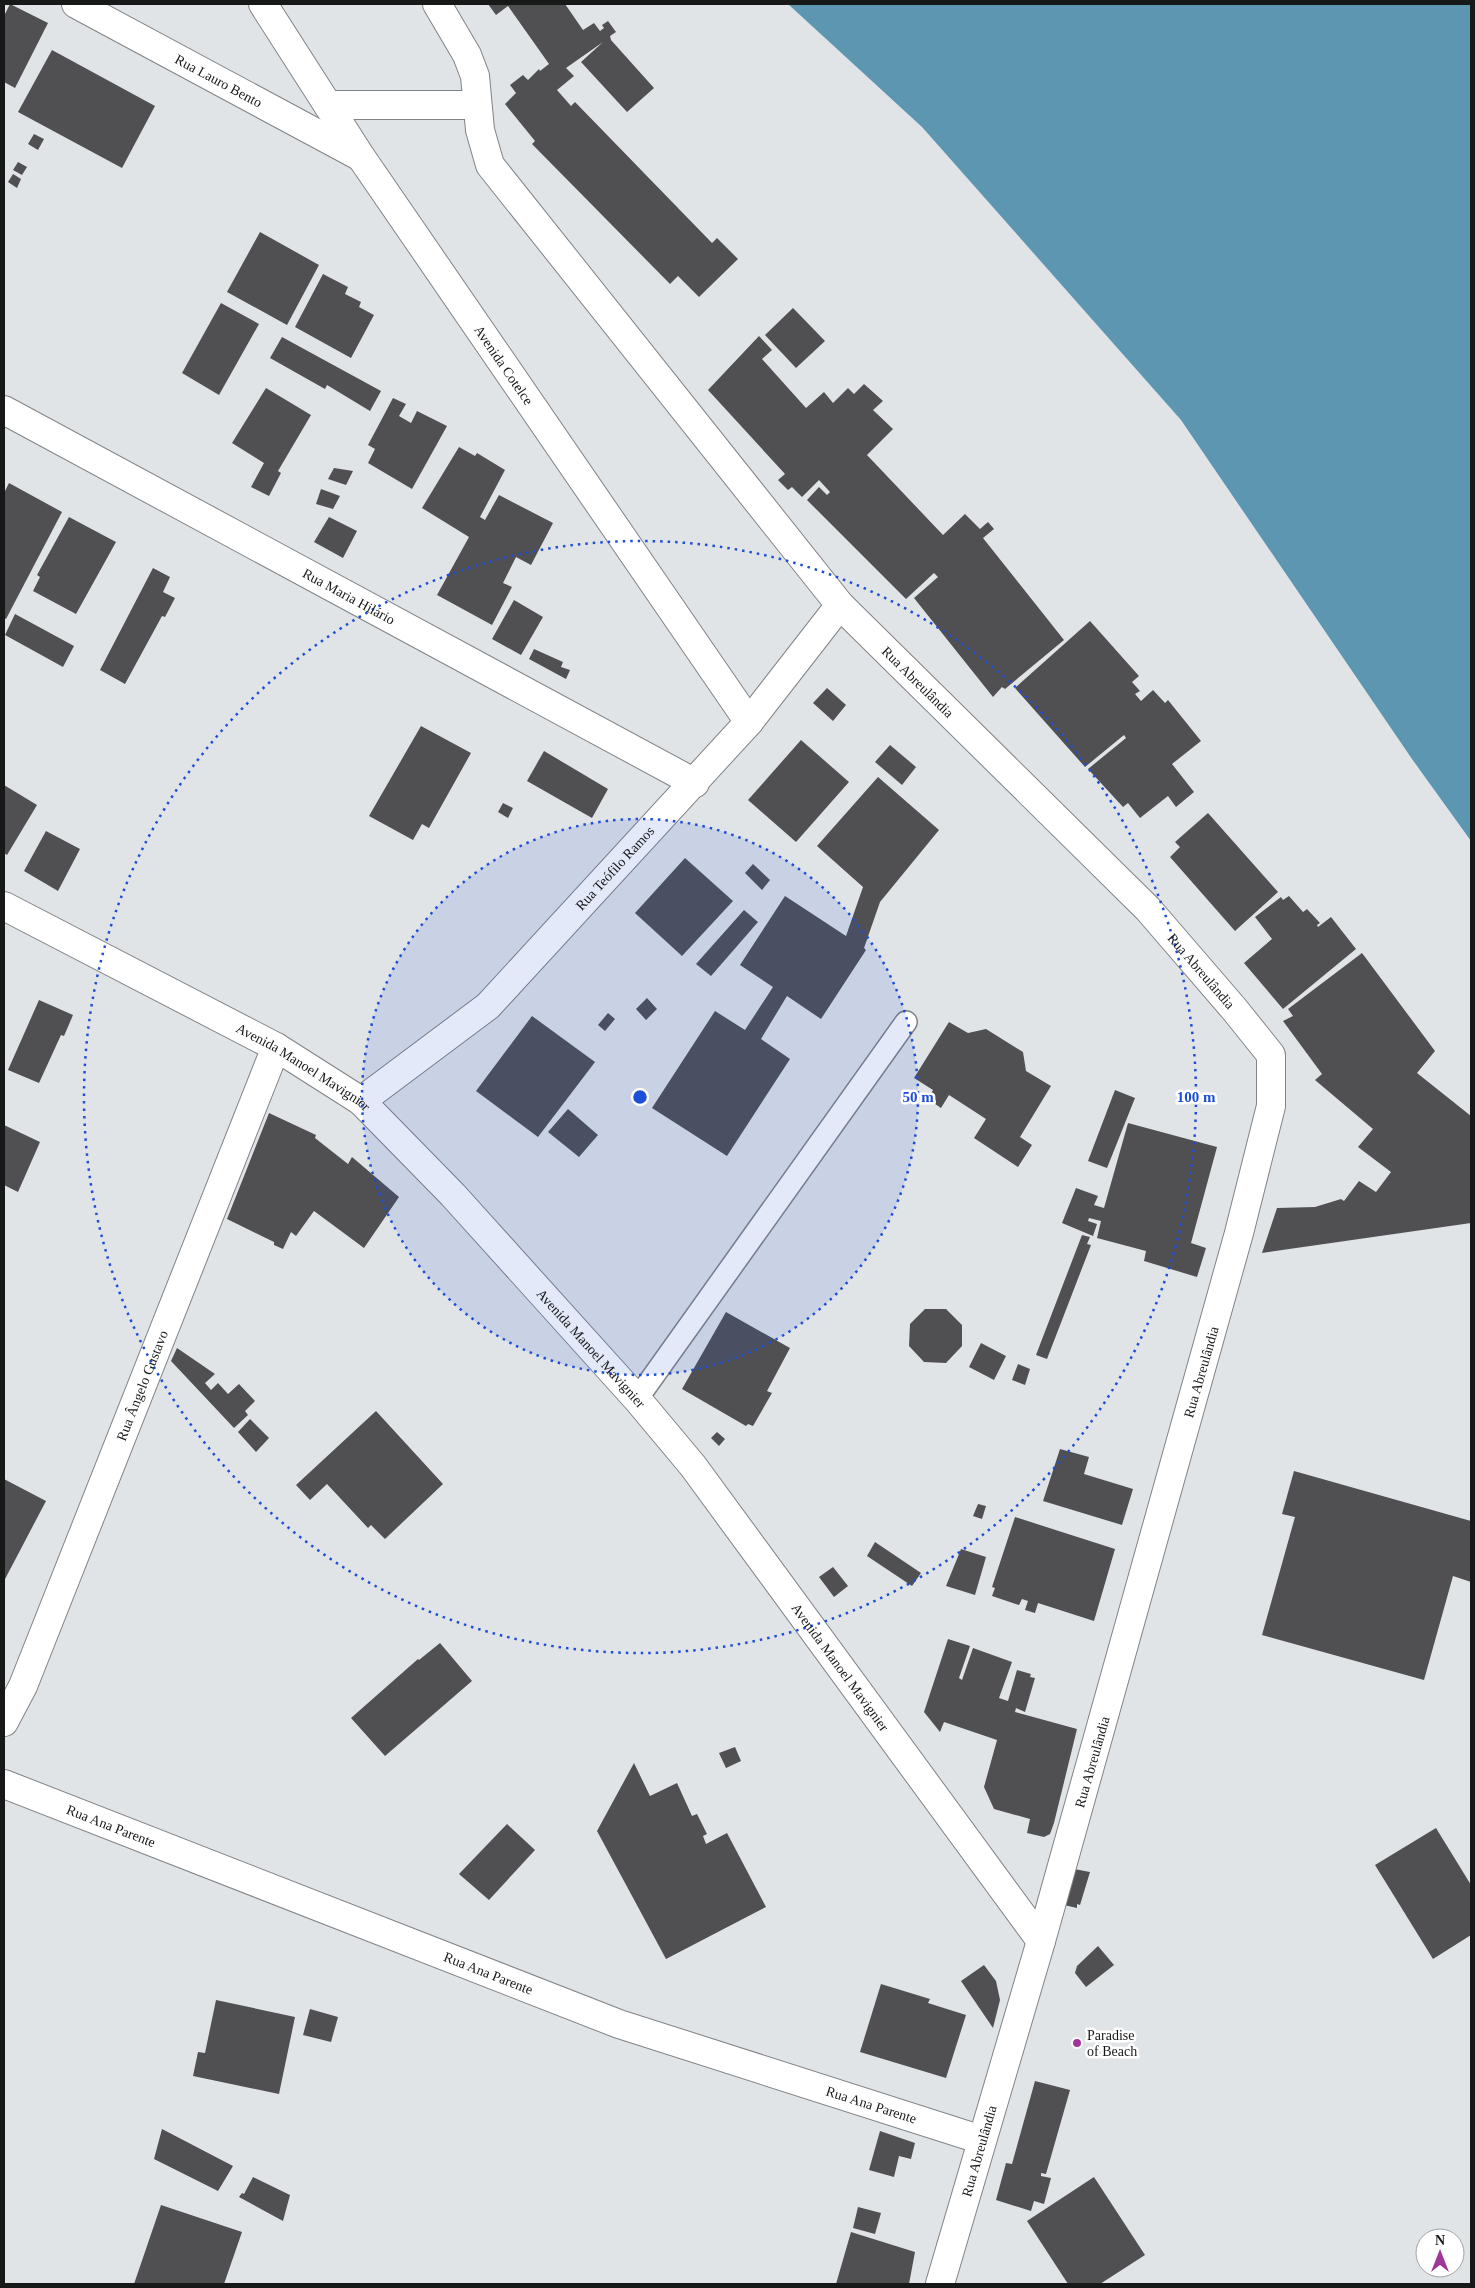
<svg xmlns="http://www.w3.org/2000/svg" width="1475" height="2288" viewBox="0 0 1475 2288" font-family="Georgia,serif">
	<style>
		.water { fill: #5c96b0 }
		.building { fill: #505052 }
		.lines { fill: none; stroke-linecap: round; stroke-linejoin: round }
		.lane-casing { stroke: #818386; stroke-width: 24 }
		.street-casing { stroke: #818386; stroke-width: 30 }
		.secondary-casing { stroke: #818386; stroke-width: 30 }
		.lane { stroke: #fff; stroke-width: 21 }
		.street { stroke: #fff; stroke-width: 28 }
		.secondary { stroke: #fff; stroke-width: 28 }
		.ring { fill: none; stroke: #1d4ed8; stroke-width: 2.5; stroke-dasharray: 2.5 5 }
		.poi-dot { fill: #9f389b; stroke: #fff; stroke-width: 2 }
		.labels { text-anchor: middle; stroke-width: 5; stroke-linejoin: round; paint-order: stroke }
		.street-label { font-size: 14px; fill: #171818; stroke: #fff }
		.poi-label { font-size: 14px; fill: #171818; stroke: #fff; text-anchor: start }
		.centre { fill: #1d4ed8; stroke: #fff; stroke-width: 2.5 }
		.ring-label { font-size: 15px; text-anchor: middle; font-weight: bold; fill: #1d4ed8; stroke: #fff; stroke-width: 5; stroke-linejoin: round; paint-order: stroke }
	</style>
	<rect width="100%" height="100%" fill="#e1e4e6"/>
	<polygon class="water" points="788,4 1471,4 1471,841 1412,759 1181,420 922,127"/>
	<g class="building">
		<polygon points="10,4 48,23 15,88 4,82 4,16"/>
		<polygon points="488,4 565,4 583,30 594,23 600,31 604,28 602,25 608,21 616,32 610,36 611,40 654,88 627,112 581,62 603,42 566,68 574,76 557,90 571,106 575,102 712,243 717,238 738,259 699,297 678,276 670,284 532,144 535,141 505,104 516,93 510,85 523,75 528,80 539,69 540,71 549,64 508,6 496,15"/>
		<polygon points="52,50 155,106 122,168 18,112"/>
		<polygon points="34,134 44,139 38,150 28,144"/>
		<polygon points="18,162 27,167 22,175 13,170"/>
		<polygon points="13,174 21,179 17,188 8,182"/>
		<polygon points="260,232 319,265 287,325 227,292"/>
		<polygon points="323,274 348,287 345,294 361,302 359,307 374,315 351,358 295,327"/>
		<polygon points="221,303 259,324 219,395 182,373"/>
		<polygon points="793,308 825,341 796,368 765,335"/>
		<polygon points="759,336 772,350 762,359 806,408 824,392 833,403 848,388 854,394 864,384 883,401 873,410 893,429 867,455 943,535 965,514 980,529 988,522 994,529 983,538 1064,640 1005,689 1002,687 993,697 914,598 938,577 934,573 906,599 807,500 819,487 827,495 830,492 819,480 802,497 792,487 788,490 778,480 785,474 708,390"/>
		<polygon points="282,337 381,391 370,411 327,385 325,389 270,358"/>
		<polygon points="266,388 311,415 278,471 281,473 269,496 251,487 264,463 232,443"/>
		<polygon points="393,398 406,404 399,416 411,423 417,411 447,426 412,489 368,463 375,449 368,445"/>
		<polygon points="459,447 475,456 477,453 505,470 480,517 485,520 499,495 553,523 531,565 516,557 503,583 512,587 492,625 437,595 469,537 422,508"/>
		<polygon points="334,468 353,471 346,485 328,479"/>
		<polygon points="9,483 62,512 6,619 4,618 4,493"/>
		<polygon points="321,489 340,496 333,509 316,504"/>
		<polygon points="69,517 116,542 76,614 33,591 40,577 37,575"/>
		<polygon points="329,517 357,531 343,558 314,542"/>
		<polygon points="153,568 170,577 163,592 175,598 165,617 162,616 125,684 100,670"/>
		<polygon points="514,600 543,617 521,655 492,639"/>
		<polygon points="15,614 74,646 63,667 5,635"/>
		<polygon points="1090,621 1139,676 1132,682 1140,691 1135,694 1141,701 1153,690 1165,703 1168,700 1201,741 1172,764 1194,792 1176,807 1168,796 1140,818 1128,803 1123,807 1088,769 1126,738 1124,735 1085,767 1015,688"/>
		<polygon points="534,649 563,662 561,667 570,670 566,679 529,659"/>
		<polygon points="827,688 846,705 833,721 813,703"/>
		<polygon points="421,726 471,753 429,828 422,824 413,840 369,816"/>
		<polygon points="801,740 849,782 796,842 748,800"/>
		<polygon points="890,745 916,767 902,785 875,762"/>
		<polygon points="544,751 608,789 592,818 527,781"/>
		<polygon points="878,777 939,830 880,902 864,948 866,950 821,1019 787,996 761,1039 790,1059 727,1156 652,1108 715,1011 745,1030 773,987 740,965 785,896 846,936 863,887 817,846"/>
		<polygon points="4,785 37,805 7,855 4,853"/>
		<polygon points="503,803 513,808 508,818 498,812"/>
		<polygon points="1208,813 1278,892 1235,931 1170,857 1180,847 1175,842"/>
		<polygon points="46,831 80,849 58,891 24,871"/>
		<polygon points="685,858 733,901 682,956 635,913"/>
		<polygon points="753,864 770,880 762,890 745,873"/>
		<polygon points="1289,896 1303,912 1307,909 1320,923 1317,925 1318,927 1331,917 1356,949 1283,1009 1244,963 1272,939 1255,917 1281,897 1283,900"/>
		<polygon points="744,910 758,922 711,976 696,964"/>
		<polygon points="1362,953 1435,1051 1417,1073 1471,1116 1471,1223 1262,1253 1277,1208 1315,1207 1341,1199 1344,1201 1359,1181 1376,1192 1391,1172 1358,1147 1373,1129 1315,1080 1322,1074 1283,1021 1293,1016 1288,1009"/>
		<polygon points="647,998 657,1009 646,1020 636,1009"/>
		<polygon points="39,1000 73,1015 64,1036 61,1035 39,1083 8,1070"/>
		<polygon points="608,1013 615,1019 605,1031 598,1025"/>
		<polygon points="532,1016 595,1062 538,1137 476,1091"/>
		<polygon points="949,1022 968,1033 986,1029 1023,1052 1026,1071 1051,1086 1020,1137 1032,1145 1018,1167 974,1138 986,1119 949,1095 941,1108 928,1099 933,1090 914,1078"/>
		<polygon points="1115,1090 1135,1098 1107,1168 1088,1161"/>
		<polygon points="568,1109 598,1135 579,1157 548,1132"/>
		<polygon points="269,1113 316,1135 315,1138 348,1164 352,1157 399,1197 364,1248 314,1211 296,1236 291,1232 283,1249 274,1245 274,1242 227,1219"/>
		<polygon points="1128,1123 1217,1147 1191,1243 1206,1248 1197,1277 1144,1261 1146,1251 1097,1238 1101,1221 1089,1218 1088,1221 1097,1224 1093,1236 1062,1223 1076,1188 1098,1196 1094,1205 1104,1208"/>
		<polygon points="4,1125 40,1142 18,1192 4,1185"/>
		<polygon points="1082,1235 1090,1237 1087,1244 1091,1245 1047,1359 1036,1355"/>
		<polygon points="925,1309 946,1309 962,1325 962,1346 946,1363 924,1362 909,1346 910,1324"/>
		<polygon points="726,1312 790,1348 767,1391 772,1393 753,1426 748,1424 746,1426 682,1389"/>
		<polygon points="981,1343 1006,1356 994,1380 969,1367"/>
		<polygon points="177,1348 215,1374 205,1383 211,1390 218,1383 228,1394 239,1384 255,1401 245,1411 248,1415 234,1428 171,1361"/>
		<polygon points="1018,1364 1030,1369 1025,1385 1012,1380"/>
		<polygon points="376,1411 443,1484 385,1539 371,1525 368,1528 327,1484 310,1500 296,1485"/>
		<polygon points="250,1419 269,1438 256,1452 238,1432"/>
		<polygon points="717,1432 725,1439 719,1446 711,1438"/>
		<polygon points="1060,1449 1089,1457 1084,1474 1133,1489 1122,1525 1043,1501"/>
		<polygon points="1294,1471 1471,1521 1471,1582 1453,1576 1424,1680 1262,1635 1295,1517 1282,1514"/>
		<polygon points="4,1479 46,1501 4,1581"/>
		<polygon points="978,1504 986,1506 982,1519 973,1516"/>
		<polygon points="1015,1517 1115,1549 1094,1621 1038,1603 1035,1613 1025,1610 1028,1601 1022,1599 1019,1605 992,1596 995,1588 992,1587"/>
		<polygon points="875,1542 921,1573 912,1586 867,1556"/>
		<polygon points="961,1549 986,1557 975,1595 946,1586"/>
		<polygon points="833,1567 848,1586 834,1597 819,1577"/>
		<polygon points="948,1639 970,1646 959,1678 962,1680 973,1648 1012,1662 999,1698 1008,1701 1017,1670 1031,1674 1030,1677 1035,1678 1025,1712 1016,1708 1015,1712 1077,1729 1054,1823 1050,1834 1044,1837 1027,1833 1030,1819 994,1809 984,1787 997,1740 944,1722 940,1732 924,1712"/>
		<polygon points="440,1643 472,1681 385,1756 351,1718 418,1659 419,1660"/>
		<polygon points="735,1747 741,1761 726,1768 719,1753"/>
		<polygon points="634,1763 650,1796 677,1783 692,1816 697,1814 707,1834 703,1836 706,1844 727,1833 766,1907 666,1959 597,1831"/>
		<polygon points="507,1824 535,1850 489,1900 459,1874"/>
		<polygon points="1436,1828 1471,1885 1471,1935 1433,1959 1375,1865"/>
		<polygon points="1074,1869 1090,1872 1080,1905 1077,1904 1077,1908 1064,1905"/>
		<polygon points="1098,1946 1114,1965 1086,1987 1075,1973 1077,1966"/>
		<polygon points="984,1965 996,1981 1000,2000 993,2028 961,1981"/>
		<polygon points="881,1984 930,1999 928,2003 966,2015 946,2078 860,2052"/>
		<polygon points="216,2000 295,2017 279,2094 193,2076 198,2052 205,2053"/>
		<polygon points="310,2009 338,2017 331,2042 303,2035"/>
		<polygon points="1035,2081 1070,2090 1046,2174 1041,2173 1041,2176 1051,2178 1044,2204 1034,2201 1031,2211 996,2200 1006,2163 1012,2164"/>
		<polygon points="162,2129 233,2166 218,2191 154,2159"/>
		<polygon points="880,2131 915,2143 911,2159 899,2156 894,2177 869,2170"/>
		<polygon points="253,2177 290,2195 283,2221 239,2197 242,2193 244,2194"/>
		<polygon points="1094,2177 1145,2255 1100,2284 1068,2284 1027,2221"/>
		<polygon points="161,2205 242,2232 224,2284 134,2284"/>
		<polygon points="858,2207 881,2213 875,2234 853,2228"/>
		<polygon points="851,2232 915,2252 909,2284 836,2284"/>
	</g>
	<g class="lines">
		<g class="lane-casing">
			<polyline id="lane" points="637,1399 906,1022"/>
		</g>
		<g class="street-casing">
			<g id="street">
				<path id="s1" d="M76,4L359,156"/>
				<path id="s2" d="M263,4L361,157L749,722"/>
				<path id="s3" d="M437,4L467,55L475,76L480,130L490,165L840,605L1148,909L1235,1010L1271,1055V1106L1239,1233L1041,1941L940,2284"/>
				<polyline points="328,105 477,105"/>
				<path id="s4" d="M4,410L695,783"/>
				<path id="s5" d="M361,1101L488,1006L749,722L840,605"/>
				<path id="s6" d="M4,1722L23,1686L276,1047"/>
				<path id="s7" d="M4,1784L619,2024L982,2140"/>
			</g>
		</g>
		<g class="secondary-casing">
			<g id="secondary">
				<path id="s8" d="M4,906L276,1047L361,1101L453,1195L637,1399L693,1466L1041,1941"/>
			</g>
		</g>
		<use href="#lane" class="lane"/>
		<use href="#street" class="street"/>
		<use href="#secondary" class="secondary"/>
	</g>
	<circle cx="640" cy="1097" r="278" fill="#1d4ed8" fill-opacity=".12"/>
	<g class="ring">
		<circle cx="640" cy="1097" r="278"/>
		<circle cx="640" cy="1097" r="556"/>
	</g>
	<circle class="poi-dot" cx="1077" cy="2043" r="5"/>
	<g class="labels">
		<g class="street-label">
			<text dy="5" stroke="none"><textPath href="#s1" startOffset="162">Rua Lauro Bento</textPath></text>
			<text dy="5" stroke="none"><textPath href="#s2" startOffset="434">Avenida Cotelce</textPath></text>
			<text dy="5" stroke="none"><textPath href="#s4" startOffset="392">Rua Maria Hilário</textPath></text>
			<text dy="5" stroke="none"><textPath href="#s3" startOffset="844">Rua Abreulândia</textPath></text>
			<text dy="5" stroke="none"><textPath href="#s5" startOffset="346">Rua Teófilo Ramos</textPath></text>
			<text dy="5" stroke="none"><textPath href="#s3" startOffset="1249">Rua Abreulândia</textPath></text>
			<text dy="5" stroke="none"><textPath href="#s8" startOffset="340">Avenida Manoel Mavignier</textPath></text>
			<text dy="5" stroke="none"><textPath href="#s8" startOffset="745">Avenida Manoel Mavignier</textPath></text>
			<text transform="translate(1201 1372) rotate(-74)" y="5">Rua Abreulândia</text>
			<text dy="5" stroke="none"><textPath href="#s6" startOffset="364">Rua Ângelo Gustavo</textPath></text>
			<text dy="5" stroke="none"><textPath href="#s8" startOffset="1150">Avenida Manoel Mavignier</textPath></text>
			<text transform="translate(1092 1762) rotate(-74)" y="5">Rua Abreulândia</text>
			<text dy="5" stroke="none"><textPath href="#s7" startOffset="115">Rua Ana Parente</textPath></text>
			<text dy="5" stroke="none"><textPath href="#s7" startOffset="520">Rua Ana Parente</textPath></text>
			<text dy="5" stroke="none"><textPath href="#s7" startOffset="925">Rua Ana Parente</textPath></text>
			<text transform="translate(979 2151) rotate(-74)" y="5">Rua Abreulândia</text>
		</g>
		<g class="poi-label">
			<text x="1087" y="2040">Paradise<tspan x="1087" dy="16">of Beach</tspan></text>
		</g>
	</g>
	<circle cx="640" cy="1097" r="8" class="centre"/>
	<g class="ring-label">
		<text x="918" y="1102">50 m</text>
		<text x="1196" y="1102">100 m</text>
	</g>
	<rect width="1475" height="2288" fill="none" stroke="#171818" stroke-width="10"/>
	<g transform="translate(1440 2253)"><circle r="24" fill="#ffffff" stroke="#a2a3a3"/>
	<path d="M0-4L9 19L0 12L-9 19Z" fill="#9f389b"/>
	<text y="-8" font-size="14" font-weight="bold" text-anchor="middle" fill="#171818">N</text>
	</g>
</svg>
